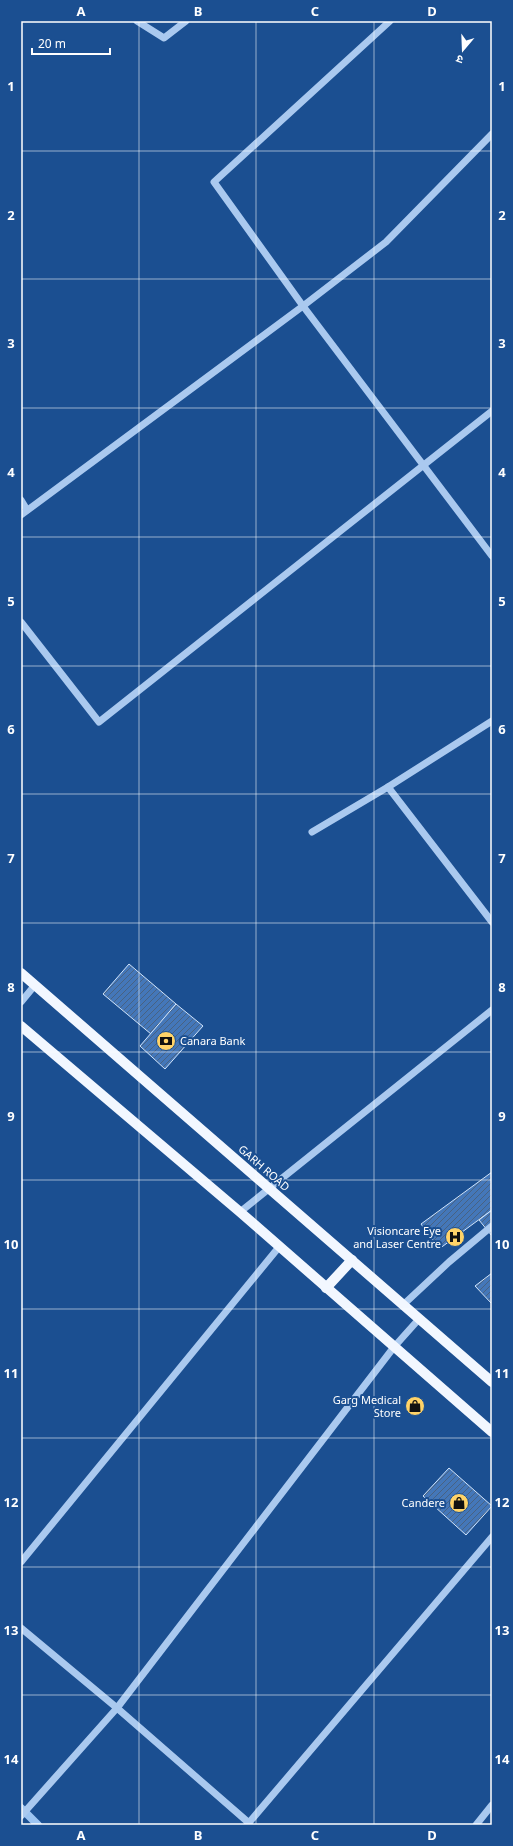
<svg xmlns="http://www.w3.org/2000/svg" width="513" height="1846" viewBox="0 0 513 1846" font-family="'Noto Sans','Noto Sans Devanagari',sans-serif">
	<style>
		.lines { fill: none; stroke-linecap: round; stroke-linejoin: round }
		.stream { stroke: #9dc4f1; stroke-width: 8 }
		.building { fill: url(#building-hatch); stroke: #d1e4fa }
		.minor { stroke: #aac9ef; stroke-width: 7 }
		.major { stroke: #f2f7ff; stroke-width: 10 }
		.grid { fill: none; stroke: #fff; stroke-width: 1; stroke-opacity: 0.55 }
		.labels { text-anchor: middle; stroke-width: 4; stroke-linejoin: round; paint-order: stroke }
		.poi-label { font-size: 11px; fill: #fff; stroke: #1b4f91; text-anchor: end }
		.street-label { font-size: 11px; fill: #fff; stroke: #1b4f91 }
		.neatline { fill: none; stroke: #fff; stroke-width: 1.5 }
		.grid-label { font-size: 13px; text-anchor: middle; font-weight: bold; fill: #fff }
	</style>
	<defs>
		<pattern id="building-hatch" width="6" height="6" patternUnits="userSpaceOnUse"><rect width="6" height="6" fill="#4477b9"/><path d="M-1 1l2-2M0 6l6-6M5 7l2-2" fill="none" stroke="#486282"/></pattern>
	</defs>
	<rect width="100%" height="100%" fill="#1b4f91"/>
	<g class="lines">
		<polyline class="stream" points="21,1808 38,1825"/>
	</g>
	<g class="building">
		<polygon points="129,964 176,1004 151,1034 103,994"/>
		<polygon points="176,1004 203,1026 165,1069 140,1046"/>
		<polygon points="492,1172 492,1210 439,1249 421,1224"/>
		<polygon points="492,1210 492,1236 479,1220"/>
		<polygon points="492,1273 492,1304 475,1286"/>
		<polygon points="449,1468 492,1506 466,1535 423,1496"/>
	</g>
	<g class="lines">
		<g class="minor">
			<polyline points="137,21 164,38 186,21"/>
			<polyline points="390,21 214,182 303,306 492,556"/>
			<polyline points="21,500 27,510"/>
			<polyline points="21,515 303,306 386,242 492,134"/>
			<polyline points="21,622 99,722 492,411"/>
			<polyline points="388,787 492,922"/>
			<polyline points="312,832 388,787 492,721"/>
			<polyline points="21,1002 35,985"/>
			<polyline points="240,1212 492,1010"/>
			<polyline points="403,1305 449,1262 492,1226"/>
			<polyline points="21,1562 279,1247"/>
			<polyline points="21,1628 117,1708 249,1823"/>
			<polyline points="21,1816 117,1708 394,1347 419,1319"/>
			<polyline points="247,1825 492,1537"/>
			<polyline points="476,1825 492,1805"/>
		</g>
		<g class="major">
			<polyline points="21,973 492,1382"/>
			<polyline points="21,1026 240,1212 492,1432"/>
			<polyline points="326,1288 352,1260"/>
		</g>
	</g>
	<path class="grid" d="M139,21V1825M256,21V1825M374,21V1825M21,151H492M21,279H492M21,408H492M21,537H492M21,666H492M21,794H492M21,923H492M21,1052H492M21,1180H492M21,1309H492M21,1438H492M21,1567H492M21,1695H492"/>
	<defs>
		<g id="bank-disc" transform="scale(1)"><circle r="9.5" fill="#ffd368" stroke="#1b4f91"/><path d="M-6-4H6V4H-6ZM0-2.3a2.3 2.3 0 1 0 0 4.6a2.3 2.3 0 1 0 0-4.6Z" fill="#111"/></g>
		<g id="hospital-disc" transform="scale(1)"><circle r="9.5" fill="#ffd368" stroke="#1b4f91"/><path d="M-5-5h3v3.5h4V-5h3V5h-3V1.5h-4V5h-3Z" fill="#111"/></g>
		<g id="shop-disc" transform="scale(1)"><circle r="9.5" fill="#ffd368" stroke="#1b4f91"/><path d="M-5-2.5h2.3a2.7 3.5 0 0 1 5.4 0H5L5.5 6h-11ZM-1.5-2.5h3a1.5 2.3 0 0 0-3 0Z" fill="#111"/></g>
	</defs>
	<g fill-rule="evenodd">
		<use href="#bank-disc" x="166" y="1041"/>
		<use href="#hospital-disc" x="455" y="1237"/>
		<use href="#shop-disc" x="415" y="1406"/>
		<use href="#shop-disc" x="459" y="1503"/>
	</g>
	<g class="labels">
		<g class="poi-label">
			<text x="180" y="1045" text-anchor="start">Canara Bank</text>
			<text x="441" y="1235">Visioncare Eye<tspan x="441" dy="13">and Laser Centre</tspan></text>
			<text x="401" y="1404">Garg Medical<tspan x="401" dy="13">Store</tspan></text>
			<text x="445" y="1507">Candere</text>
		</g>
		<g class="street-label">
			<text transform="translate(264 1168) rotate(41)" y="4">GARH ROAD</text>
		</g>
	</g>
	<rect width="513" height="1846" fill="none" stroke="#1b4f91" stroke-width="44"/>
	<g transform="translate(463 50) rotate(199)" stroke="#1b4f91" stroke-width="3" paint-order="stroke">
	<path d="M0-3L7 15L0 10L-7 15Z" fill="#ffffff"/>
	<text y="-6" font-size="11" font-weight="bold" text-anchor="middle" fill="#ffffff">उ</text>
	</g>
	<path d="M32 48v6h78v-6" fill="none" stroke="#ffffff" stroke-width="2"/>
	<text x="38" y="48" font-size="12" fill="#ffffff" stroke="#1b4f91" stroke-width="3" paint-order="stroke">20 m</text>
	<rect x="22" y="22" width="469" height="1802" class="neatline"/>
	<g class="grid-label">
		<text x="81" y="16">A</text>
		<text x="198" y="16">B</text>
		<text x="315" y="16">C</text>
		<text x="432" y="16">D</text>
		<text x="11" y="91">1</text>
		<text x="502" y="91">1</text>
		<text x="11" y="220">2</text>
		<text x="502" y="220">2</text>
		<text x="11" y="348">3</text>
		<text x="502" y="348">3</text>
		<text x="11" y="477">4</text>
		<text x="502" y="477">4</text>
		<text x="11" y="606">5</text>
		<text x="502" y="606">5</text>
		<text x="11" y="734">6</text>
		<text x="502" y="734">6</text>
		<text x="11" y="863">7</text>
		<text x="502" y="863">7</text>
		<text x="11" y="992">8</text>
		<text x="502" y="992">8</text>
		<text x="11" y="1121">9</text>
		<text x="502" y="1121">9</text>
		<text x="11" y="1249">10</text>
		<text x="502" y="1249">10</text>
		<text x="11" y="1378">11</text>
		<text x="502" y="1378">11</text>
		<text x="11" y="1507">12</text>
		<text x="502" y="1507">12</text>
		<text x="11" y="1635">13</text>
		<text x="502" y="1635">13</text>
		<text x="11" y="1764">14</text>
		<text x="502" y="1764">14</text>
		<text x="81" y="1840">A</text>
		<text x="198" y="1840">B</text>
		<text x="315" y="1840">C</text>
		<text x="432" y="1840">D</text>
	</g>
</svg>
